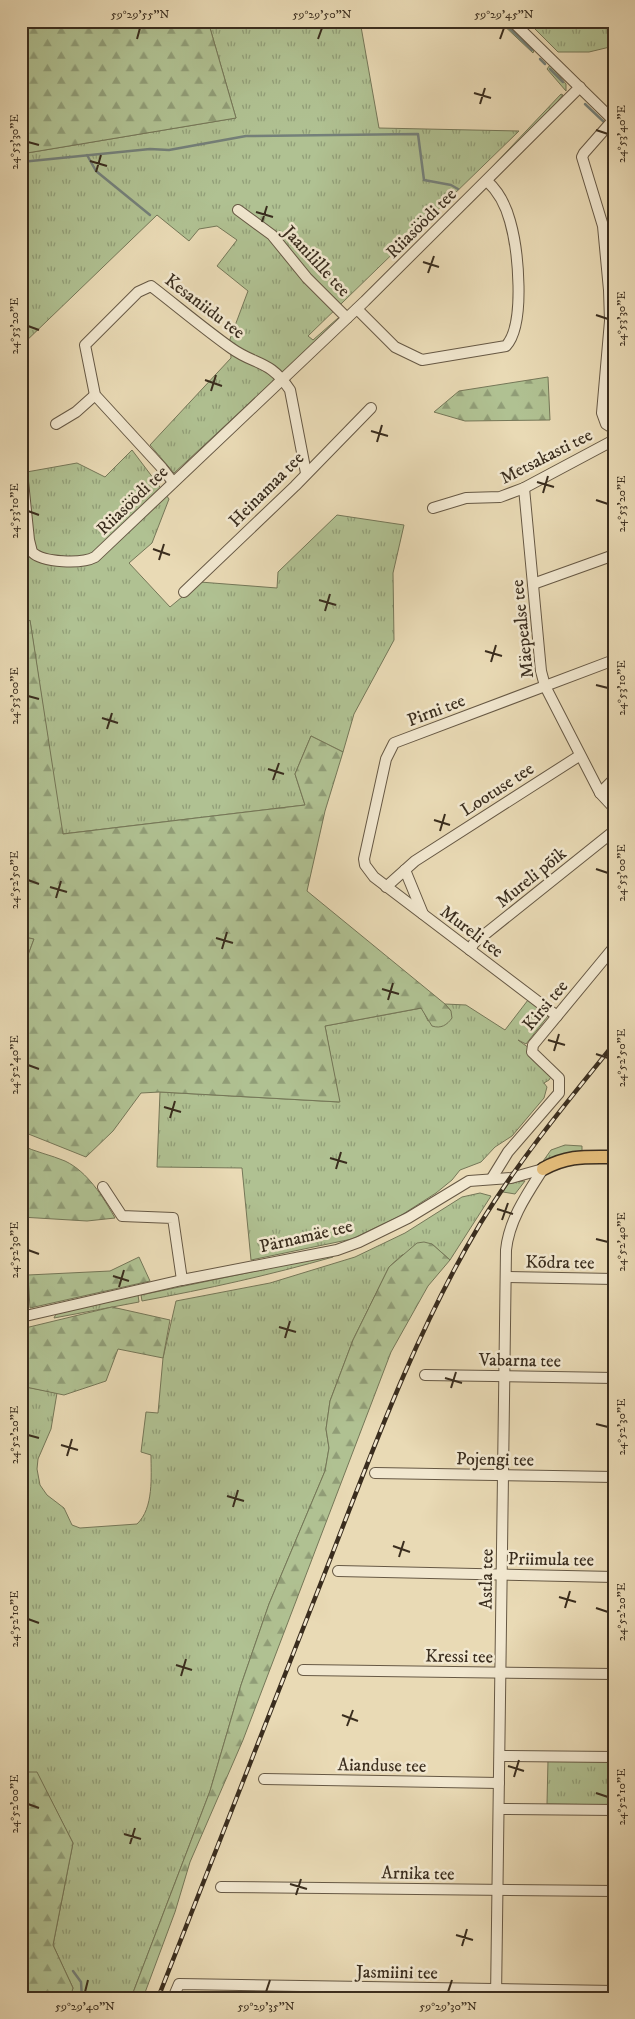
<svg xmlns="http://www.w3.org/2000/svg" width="635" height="2019" viewBox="0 0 635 2019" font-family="'IM FELL DW Pica',serif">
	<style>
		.grass { fill: url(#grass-tufts); stroke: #757758 }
		.forest { fill: url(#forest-firs); stroke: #757758 }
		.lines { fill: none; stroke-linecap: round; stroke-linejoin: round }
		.stream { stroke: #74807a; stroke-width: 2.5 }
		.minor-casing { stroke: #665844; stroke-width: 12 }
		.major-casing { stroke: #3a2d1e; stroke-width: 15 }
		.minor { stroke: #f1e7cf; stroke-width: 10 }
		.major { stroke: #e4bd7a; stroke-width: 12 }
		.rail-casing { stroke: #3a2d1e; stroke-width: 4.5 }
		.rail { stroke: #f1e7cf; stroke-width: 2.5; stroke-dasharray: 8; stroke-linecap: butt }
		.ticks { fill: none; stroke: #3a2d1e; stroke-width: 2 }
		.labels { text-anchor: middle; stroke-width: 5; stroke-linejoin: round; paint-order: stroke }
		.street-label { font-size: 18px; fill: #3a2d1e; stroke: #f1e7cf }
		.neatline { fill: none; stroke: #3a2d1e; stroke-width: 2 }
		.ticks-label { font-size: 12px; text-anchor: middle; fill: #3a2d1e }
	</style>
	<defs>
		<pattern id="grass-tufts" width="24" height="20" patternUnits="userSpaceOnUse" patternTransform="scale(1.25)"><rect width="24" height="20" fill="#b0c192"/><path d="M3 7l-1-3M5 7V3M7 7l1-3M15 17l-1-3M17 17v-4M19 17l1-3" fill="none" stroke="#909d77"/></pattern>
		<pattern id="forest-firs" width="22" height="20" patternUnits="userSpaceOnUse" patternTransform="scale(1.25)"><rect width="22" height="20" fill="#b0c192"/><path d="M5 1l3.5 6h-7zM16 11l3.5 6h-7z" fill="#909d77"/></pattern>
	</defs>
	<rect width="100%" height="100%" fill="#e9dab5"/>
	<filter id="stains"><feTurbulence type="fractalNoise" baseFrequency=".004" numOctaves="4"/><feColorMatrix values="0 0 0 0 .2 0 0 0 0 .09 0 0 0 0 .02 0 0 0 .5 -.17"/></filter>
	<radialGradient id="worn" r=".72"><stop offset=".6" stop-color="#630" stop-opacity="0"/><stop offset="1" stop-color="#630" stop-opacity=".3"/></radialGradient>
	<g class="grass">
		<polygon points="208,21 360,21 379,128 519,131 308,336 313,340 338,318 338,321 174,473 150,445 231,358 230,339 248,291 217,266 237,240 217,226 199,229 189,241 157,215 21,346 21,154 236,118"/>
		<polygon points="499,21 506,21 534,50 533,53"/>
		<polygon points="527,21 614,21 614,46 589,52 558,52"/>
		<polygon points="550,65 566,84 566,91 547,69"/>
		<polygon points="561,94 563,95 546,115 476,184"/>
		<polygon points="132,450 169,499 152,543 129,563 170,607 200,582 277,588 278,572 337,515 404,525 393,573 394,640 354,714 343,752 311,736 295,774 305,805 62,834 30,621 21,628 21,473 77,463 105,477"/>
		<polygon points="21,936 34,939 21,974"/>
		<polygon points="528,1000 548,1016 526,1044 518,1040 529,1048 552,1075 549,1080 544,1083 547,1087 544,1098 512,1136 495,1147 481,1162 460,1170 452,1180 436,1193 400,1216 352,1239 251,1260 242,1168 157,1167 160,1092 339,1102 325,1026 422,1008 428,1021 451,1011 445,1004 466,1005 505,1030"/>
		<polygon points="565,1145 582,1146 582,1152 560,1155 541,1164 551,1150"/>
		<polygon points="525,1181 515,1194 503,1192 509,1182"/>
		<path d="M480,1193L491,1196L450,1260L432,1244L402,1255L389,1267L353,1340L330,1401L326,1429L329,1448L325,1471L269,1604L241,1685L210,1791L131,1998H70L73,1988L53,1945L73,1843L37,1773L21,1772V1386L57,1393L51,1429L38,1459L37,1469L40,1485L47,1495L64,1508L72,1525L80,1528L137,1524C154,1508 151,1476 151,1455L141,1452L146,1412L158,1413L163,1358L176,1301L270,1283L355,1257L405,1233L462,1197Z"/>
		<path d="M333,1255V1257C270,1275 207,1289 142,1301L141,1295Z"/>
		<polygon points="138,1295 139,1302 54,1318 56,1314"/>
		<polygon points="548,1760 614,1761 614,1805 547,1804"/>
	</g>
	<g class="forest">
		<polygon points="21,21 208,21 236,118 21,154"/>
		<polygon points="548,377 550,420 465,421 434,412 459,391"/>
		<path d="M30,620L63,834L305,805L295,774L311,736L343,752L325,811L307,891L445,1004L451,1011L452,1018C447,1025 441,1029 432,1026L421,1008L325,1026L340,1102L160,1092L141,1093L113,1131L86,1157L21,1131V974L34,939L21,936V628Z"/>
		<path d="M21,1145C35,1152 51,1155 65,1161C88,1172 103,1197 115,1218L87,1221L21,1217Z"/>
		<polygon points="424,1242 432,1244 450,1260 428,1286 391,1352 243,1740 190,1862 175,1912 143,1998 131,1998 210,1791 241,1685 269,1604 325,1471 329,1448 326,1429 330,1401 353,1340 389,1267 417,1243"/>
		<polygon points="139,1257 150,1281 30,1308 28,1275 110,1271"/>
		<polygon points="112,1307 170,1320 163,1358 118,1349 106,1381 64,1395 21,1386 21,1329"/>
		<polygon points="21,1772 37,1772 73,1843 53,1945 73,1988 70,1998 21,1998"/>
	</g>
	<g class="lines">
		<g class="stream">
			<polyline points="502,21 532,50"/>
			<polyline points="540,59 545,64"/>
			<polyline points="550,69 563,82"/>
			<polyline points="585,104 604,122"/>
			<polyline points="612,131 614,133"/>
			<polyline points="87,155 96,171 150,215"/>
			<polyline points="21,162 150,149 169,150 246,136 418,134 424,180 451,185 458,189"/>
			<polyline points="21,930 22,930"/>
			<polyline points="73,1971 81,1982 82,1998"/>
		</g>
		<g class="minor-casing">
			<g id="minor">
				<polyline points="512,21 614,121"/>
				<polyline points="613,120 584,153 582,157 603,226 609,290 610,321 602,413 606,424 614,429"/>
				<polyline points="238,210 272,235 307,278 347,318"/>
				<path d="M357,309L395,347L422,360L506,346C526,324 518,249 510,221C506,206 498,191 487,181"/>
				<polyline points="56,424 76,412 95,395"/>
				<path d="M21,462L29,540L32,552C43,563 82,564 95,557L365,301L580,87"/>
				<path d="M173,482L162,468L95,395L85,345L138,292L151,286C177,306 203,328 231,348C256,366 269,359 290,390L306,473"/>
				<polyline points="524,488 541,671 545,686 600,793 614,808"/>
				<polyline points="433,508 466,498 500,497 524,488 614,440"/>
				<polyline points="533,584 614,555"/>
				<polyline points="184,592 295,486 371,408"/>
				<polyline points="600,793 614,779"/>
				<polyline points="405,870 423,914"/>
				<polyline points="386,887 415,861 579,756"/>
				<polyline points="470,950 474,943 614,831"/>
				<polyline points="557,1016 374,877 365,865 364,859 386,759 394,743 614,660"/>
				<polyline points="492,1178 508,1152 559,1093 559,1078 532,1052 533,1045 614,947"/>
				<polyline points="103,1187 122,1216 173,1218 182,1280"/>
				<polyline points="506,1277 614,1279"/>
				<polyline points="21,1317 182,1280 337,1250 359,1242 408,1218 469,1181 511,1178 543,1169"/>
				<polyline points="425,1375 614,1378"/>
				<polyline points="375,1473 614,1477"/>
				<polyline points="338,1571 614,1577"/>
				<polyline points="303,1670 614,1674"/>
				<polyline points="500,1756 614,1757"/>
				<polyline points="264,1779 499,1783"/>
				<polyline points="499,1809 614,1810"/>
				<polyline points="221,1887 614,1891"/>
				<polyline points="173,1998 179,1984 614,1991"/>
				<path d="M496,1998L506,1250C509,1220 527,1194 543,1169"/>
			</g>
		</g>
		<g class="major-casing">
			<path id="major" d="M543,1169C568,1155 586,1157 614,1157"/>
		</g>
		<use href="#minor" class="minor"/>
		<use href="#major" class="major"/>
		<g class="rail-casing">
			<path id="rail" d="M158,1998C214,1855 270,1713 326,1570C372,1452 415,1333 480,1224C519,1160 567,1102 614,1044"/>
		</g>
		<use href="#rail" class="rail"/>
	</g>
	<path class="ticks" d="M137,39L140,28M318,39L322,28M500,39L504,28M474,93L491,98M480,104L485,88M596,130L608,134M28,142L39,145M90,161L107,166M96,172L101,155M256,212L273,217M262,222L267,206M423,262L439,267M428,273L434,256M596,315L608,319M28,326L39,330M205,380L222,386M211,391L216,375M371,431L388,436M377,442L382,425M537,482L554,487M543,493L548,476M596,500L608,504M28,511L39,515M153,549L170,555M159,560L164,544M319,600L336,605M325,611L330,594M485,651L502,656M491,662L496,645M596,685L608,688M28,696L39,699M102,718L118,723M107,729L112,713M268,769L284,774M273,780L279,763M434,820L450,825M440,831L445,814M596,869L608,873M28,880L39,884M50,887L67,892M56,898L61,881M216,938L233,943M222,949L227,932M382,989L399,994M388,1000L393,983M548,1040L565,1045M554,1051L559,1034M596,1054L608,1058M28,1065L39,1069M164,1107L181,1112M170,1118L175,1101M330,1158L347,1163M336,1169L341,1152M497,1209L513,1214M502,1220L508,1203M596,1239L608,1242M28,1250L39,1254M113,1276L129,1281M119,1287L124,1270M279,1327L296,1332M285,1338L290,1321M445,1378L462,1383M451,1388L456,1372M596,1424L608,1427M28,1435L39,1438M61,1445L78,1450M67,1456L72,1439M227,1496L244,1501M233,1507L238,1490M393,1546L410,1552M399,1557L404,1541M559,1597L576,1602M565,1608L570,1591M596,1608L608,1612M28,1619L39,1623M176,1665L192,1670M181,1676L186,1659M342,1715L358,1721M347,1726L353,1710M508,1766L524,1771M514,1777L519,1760M596,1793L608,1797M28,1804L39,1808M124,1834L141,1839M130,1844L135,1828M290,1884L307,1889M296,1895L301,1879M456,1935L473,1940M462,1946L467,1929M85,1992L88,1980M266,1992L270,1980M448,1992L452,1980"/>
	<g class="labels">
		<g class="street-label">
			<text transform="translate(421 223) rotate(-45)" y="6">Riiasöödi tee</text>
			<text transform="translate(317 261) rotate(47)" y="6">Jaanilille tee</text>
			<text transform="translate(205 306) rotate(37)" y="6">Kesaniidu tee</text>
			<text transform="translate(546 456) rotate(-27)" y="6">Metsakasti tee</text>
			<text transform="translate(266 489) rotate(-45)" y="6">Heinamaa tee</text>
			<text transform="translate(132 500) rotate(-44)" y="6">Riiasöödi tee</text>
			<text transform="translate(522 629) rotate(-96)" y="6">Mäepealse tee</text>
			<text transform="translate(436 710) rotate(-21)" y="6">Pirni tee</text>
			<text transform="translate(497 789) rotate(-33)" y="6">Lootuse tee</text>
			<text transform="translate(531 877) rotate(-39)" y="6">Mureli põik</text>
			<text transform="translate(472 931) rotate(37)" y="6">Mureli tee</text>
			<text transform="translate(545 1005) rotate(-50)" y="6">Kirsi tee</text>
			<text transform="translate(306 1236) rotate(-13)" y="6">Pärnamäe tee</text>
			<text transform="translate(560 1262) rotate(1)" y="6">Kõdra tee</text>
			<text transform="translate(520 1360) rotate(1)" y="6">Vabarna tee</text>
			<text transform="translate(495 1459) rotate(1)" y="6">Pojengi tee</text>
			<text transform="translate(551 1559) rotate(1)" y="6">Priimula tee</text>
			<text transform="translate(486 1579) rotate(-89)" y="6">Astla tee</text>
			<text transform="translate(459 1656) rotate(1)" y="6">Kressi tee</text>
			<text transform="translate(382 1765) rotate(1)" y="6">Aianduse tee</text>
			<text transform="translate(418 1873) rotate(1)" y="6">Arnika tee</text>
			<text transform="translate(397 1972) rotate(1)" y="6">Jasmiini tee</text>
		</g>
	</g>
	<rect width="635" height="2019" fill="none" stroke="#e9dab5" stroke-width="55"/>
	<rect x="28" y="28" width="580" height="1964" class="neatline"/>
	<g class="ticks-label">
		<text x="140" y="18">59°29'55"N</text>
		<text x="322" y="18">59°29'50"N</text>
		<text x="504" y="18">59°29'45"N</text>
		<text transform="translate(621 134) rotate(-90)" y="4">24°53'40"E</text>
		<text transform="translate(14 142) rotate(-90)" y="4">24°53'30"E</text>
		<text transform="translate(621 319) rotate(-90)" y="4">24°53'30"E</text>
		<text transform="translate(14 326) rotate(-90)" y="4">24°53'20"E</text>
		<text transform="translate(621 504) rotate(-90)" y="4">24°53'20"E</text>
		<text transform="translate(14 511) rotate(-90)" y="4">24°53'10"E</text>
		<text transform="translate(621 688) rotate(-90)" y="4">24°53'10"E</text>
		<text transform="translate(14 696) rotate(-90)" y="4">24°53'00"E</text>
		<text transform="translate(621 873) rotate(-90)" y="4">24°53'00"E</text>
		<text transform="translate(14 880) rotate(-90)" y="4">24°52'50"E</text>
		<text transform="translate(621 1058) rotate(-90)" y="4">24°52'50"E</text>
		<text transform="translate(14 1065) rotate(-90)" y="4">24°52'40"E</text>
		<text transform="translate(621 1242) rotate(-90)" y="4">24°52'40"E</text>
		<text transform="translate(14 1250) rotate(-90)" y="4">24°52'30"E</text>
		<text transform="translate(621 1427) rotate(-90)" y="4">24°52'30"E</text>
		<text transform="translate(14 1435) rotate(-90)" y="4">24°52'20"E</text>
		<text transform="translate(621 1612) rotate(-90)" y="4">24°52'20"E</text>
		<text transform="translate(14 1619) rotate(-90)" y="4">24°52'10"E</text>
		<text transform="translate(621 1797) rotate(-90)" y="4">24°52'10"E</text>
		<text transform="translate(14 1804) rotate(-90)" y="4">24°52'00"E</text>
		<text x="85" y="2010">59°29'40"N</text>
		<text x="266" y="2010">59°29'35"N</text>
		<text x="448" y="2010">59°29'30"N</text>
	</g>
	<rect width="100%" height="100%" filter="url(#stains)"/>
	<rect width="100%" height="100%" fill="url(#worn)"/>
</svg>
